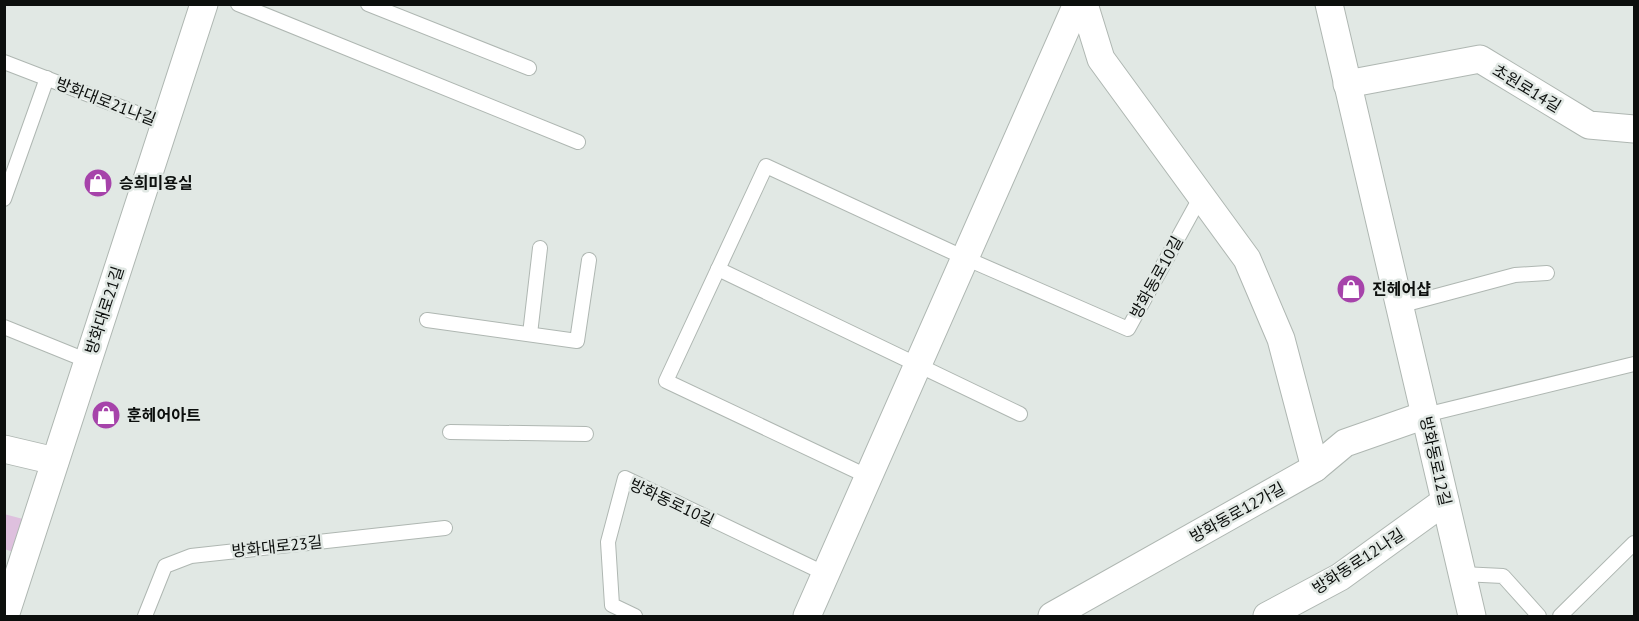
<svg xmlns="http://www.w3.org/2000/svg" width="1639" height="621" viewBox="0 0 1639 621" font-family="'PT Sans','Noto Sans KR',sans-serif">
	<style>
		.building { fill: #dec0de }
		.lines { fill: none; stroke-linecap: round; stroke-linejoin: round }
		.service-casing { stroke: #afb7b2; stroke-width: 16 }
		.minor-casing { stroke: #afb7b2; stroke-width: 29 }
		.service { stroke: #fff; stroke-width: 14 }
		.minor { stroke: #fff; stroke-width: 27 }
		.labels { text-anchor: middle; stroke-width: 5; stroke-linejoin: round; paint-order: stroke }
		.street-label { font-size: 16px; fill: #0c0f0d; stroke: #e1e8e4 }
		.poi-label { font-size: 16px; font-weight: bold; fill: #0c0f0d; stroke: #e1e8e4; text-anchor: start }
	</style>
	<rect width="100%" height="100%" fill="#e1e8e4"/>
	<polygon class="building" points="4,514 23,519 14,552 4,549"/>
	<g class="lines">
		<g class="service-casing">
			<g id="service">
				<polyline points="238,4 578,142"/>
				<polyline points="368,4 529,68"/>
				<polyline points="4,62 165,124"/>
				<polyline points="4,199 47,78"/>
				<polyline points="718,269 1020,414"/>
				<polyline points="1399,306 1515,275 1547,273"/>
				<polyline points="427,320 577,341 589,260"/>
				<polyline points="4,327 88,361"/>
				<polyline points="530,334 540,248"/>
				<polyline points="1425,415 1634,364"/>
				<polyline points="450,432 586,434"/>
				<polyline points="869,477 666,381 766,166 965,258 1128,329 1201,196"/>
				<polyline points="1462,574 1503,576 1539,616"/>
				<polyline points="145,616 165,566 191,556 445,528"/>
				<polyline points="635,616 612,605 608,542 625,478 826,574"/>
				<polyline points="1560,616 1634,543"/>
			</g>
		</g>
		<g class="minor-casing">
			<g id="minor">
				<polyline points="1084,4 1101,59 1247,259 1281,339 1315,468"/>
				<polyline points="1329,4 1472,616"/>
				<polyline points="1347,84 1480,59 1589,125 1634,129"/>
				<polyline points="4,449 55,461"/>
				<polyline points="5,616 204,4"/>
				<polyline points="807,616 1077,4"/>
				<polyline points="1052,616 1315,468 1345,443 1425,415"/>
				<polyline points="1267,616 1340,577 1445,501"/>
			</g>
		</g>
		<use href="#service" class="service"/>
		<use href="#minor" class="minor"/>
	</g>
	<defs>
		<g id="shop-disc" transform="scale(1.5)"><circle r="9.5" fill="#a643aa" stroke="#e1e8e4"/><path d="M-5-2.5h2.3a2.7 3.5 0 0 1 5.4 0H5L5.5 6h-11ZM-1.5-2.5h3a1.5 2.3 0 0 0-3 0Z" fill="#fff"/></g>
	</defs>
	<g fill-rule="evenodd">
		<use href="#shop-disc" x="98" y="183"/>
		<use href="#shop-disc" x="1351" y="289"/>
		<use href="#shop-disc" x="106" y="415"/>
	</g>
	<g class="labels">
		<g class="street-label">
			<text transform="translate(1527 88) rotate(31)" y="6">초원로14길</text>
			<text transform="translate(106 101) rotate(21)" y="6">방화대로21나길</text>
			<text transform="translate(1156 277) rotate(-61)" y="6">방화동로10길</text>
			<text transform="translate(104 310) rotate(-72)" y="6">방화대로21길</text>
			<text transform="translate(1436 461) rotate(77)" y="6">방화동로12길</text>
			<text transform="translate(672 502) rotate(25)" y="6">방화동로10길</text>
			<text transform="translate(1237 512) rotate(-29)" y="6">방화동로12가길</text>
			<text transform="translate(277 546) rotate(-6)" y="6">방화대로23길</text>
			<text transform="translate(1358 561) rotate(-33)" y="6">방화동로12나길</text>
		</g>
		<g class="poi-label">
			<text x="119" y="189">승희미용실</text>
			<text x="1372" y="295">진헤어샵</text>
			<text x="127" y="421">훈헤어아트</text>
		</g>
	</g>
	<rect width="1639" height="621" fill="none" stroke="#0c0f0d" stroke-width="12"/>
</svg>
